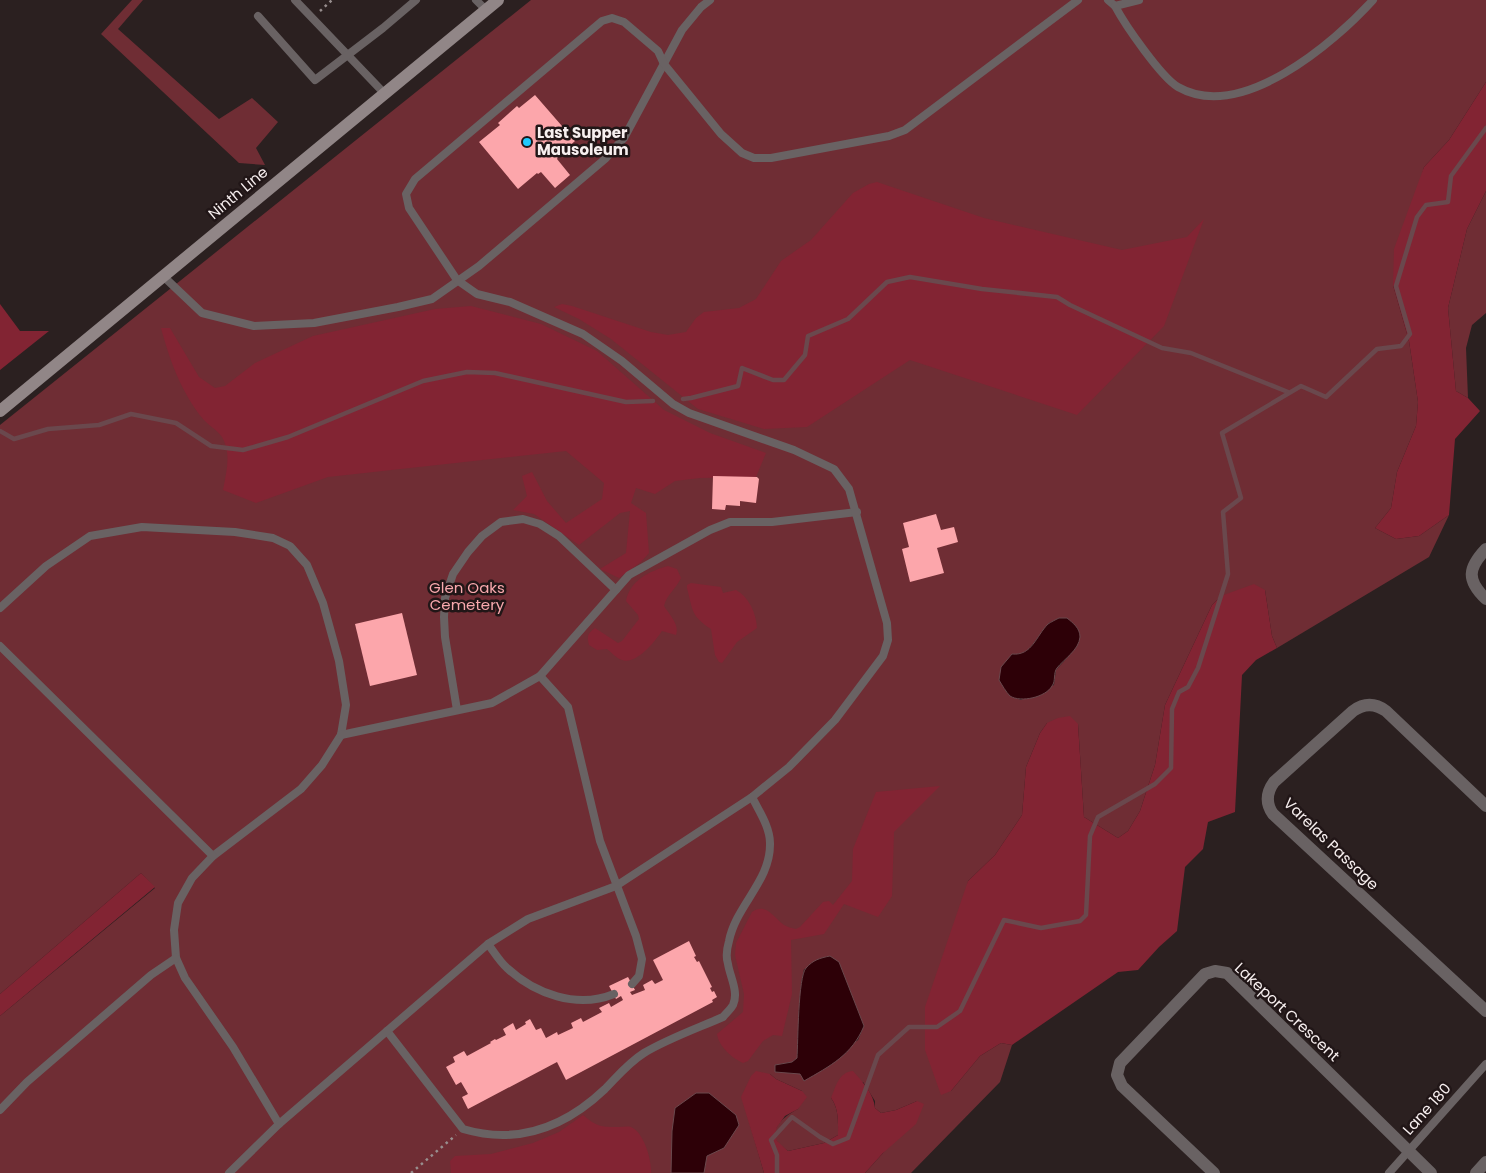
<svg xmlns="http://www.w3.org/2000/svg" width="1486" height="1173" viewBox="0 0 1486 1173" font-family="Poppins,sans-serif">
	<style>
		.green { fill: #6f2d34; fill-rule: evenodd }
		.forest { fill: #822433 }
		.water { fill: #2d0007; stroke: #6a484d }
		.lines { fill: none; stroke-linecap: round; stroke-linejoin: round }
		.stream { stroke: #6a484d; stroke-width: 4.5 }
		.building { fill: #fca6ab }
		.path { stroke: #988e8e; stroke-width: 2.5; stroke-dasharray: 2.5 4; stroke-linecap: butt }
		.service { stroke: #696263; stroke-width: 8 }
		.minor { stroke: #696263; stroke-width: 12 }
		.tertiary { stroke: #696263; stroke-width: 12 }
		.secondary { stroke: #918687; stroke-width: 12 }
		.poi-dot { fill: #1ec9fd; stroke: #211617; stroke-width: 2 }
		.labels { text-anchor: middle; stroke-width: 5; stroke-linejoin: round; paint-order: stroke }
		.poi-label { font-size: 15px; font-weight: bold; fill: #f7efef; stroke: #211617; text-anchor: start }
		.street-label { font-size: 15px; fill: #f7efef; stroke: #211617 }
		.park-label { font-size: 15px; fill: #f9a9ae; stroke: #211617 }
	</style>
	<rect width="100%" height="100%" fill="#2b2020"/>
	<g class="green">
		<polygon points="132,0 143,0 118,29 219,119 252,98 278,122 256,148 265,165 239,163 101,34"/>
		<path d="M531,0H1486V82L1449,140L1424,167L1393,285L1409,341L1418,402L1416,426L1397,472L1391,508L1375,528L1396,539L1419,536L1449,515L1429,557L1277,648L1272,636L1265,590L1221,596L1212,605L1165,705L1155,765L1140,811L1128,831L1118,838L1084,817L1078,724L1047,723L1040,733L1026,767L1022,815L995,855L968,881L951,1091L980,1056L1001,1043L1012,1045L1000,1082L911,1173H865L883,1153L917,1101L896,1110L881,1113L875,1108V1101L863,1082L831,1098C839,1109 838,1122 838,1135L824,1143L788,1151C784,1148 778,1144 776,1140C770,1126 788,1114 798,1109L802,1091L776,1079L770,1074L742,1097L764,1173H0V1016L155,888L141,873L0,994V425ZM1059,618H1067L1068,657L1056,670L1054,685L1021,700L1010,696L999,680L1012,654L1020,655L1029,649L1049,623ZM839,963L864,1026L858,1040L804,1080L800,1074L775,1065L792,1062L797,1058L801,983L804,969Z"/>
		<polygon points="1486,191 1486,313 1472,325 1466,348 1468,398 1456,391 1448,308 1467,229"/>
	</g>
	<g class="forest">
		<polygon points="1486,82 1486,191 1467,229 1448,308 1456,391 1468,398 1480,411 1455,439 1449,515 1419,536 1396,539 1375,528 1391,508 1397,472 1416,426 1418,402 1409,341 1393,285 1394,249 1424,167 1449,140"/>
		<polygon points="877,182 984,218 1122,250 1187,237 1204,219 1164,326 1077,415 910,360 807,427 764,429 698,409 611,339 579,319 554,307 562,304 572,306 651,332 668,335 686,332 696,318 704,312 739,308 756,299 781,261 811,240 853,193 869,184"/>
		<polygon points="0,304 20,331 49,331 0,370"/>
		<path d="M471,306L541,324L597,351L664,410L710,433L766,453L756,477L700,478L675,481L655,494L636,488L631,503L646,513L649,553L641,562L619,578L600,569L626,553L630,511L620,513L579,545L534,514L513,510L527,496L522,476L532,472L547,501L566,523L602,499L604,483L566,451L328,477L256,503L223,490C226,473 231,457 224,441C221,432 209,426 203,419C181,392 170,361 161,328H170L199,377L215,388L225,386L255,363L313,336L435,309Z"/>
		<path d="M668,566L677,569L681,578C676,589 667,594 664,606C669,614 680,625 676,635L662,631C655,641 637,665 622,660C617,659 611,652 607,649L597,650L589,645C587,636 587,634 595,628L618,643L622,641L639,619L638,615L626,601C630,580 650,571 668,566Z"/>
		<path d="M691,583L721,587L723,593L736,590C749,597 756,613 757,628L737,642L722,663L719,662L715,655L711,629C691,616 693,611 687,588V585Z"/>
		<polygon points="1254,584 1265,590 1272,636 1277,648 1256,660 1242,675 1235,812 1208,822 1203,849 1185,867 1177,931 1159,947 1138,970 1118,972 1012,1045 1001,1043 980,1056 951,1091 941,1095 925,1050 925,1007 968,881 995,855 1022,815 1026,767 1040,733 1047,723 1058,718 1070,716 1078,724 1084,817 1118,838 1128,831 1140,811 1155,765 1165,705 1212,605 1221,596"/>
		<path d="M940,786L894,832L892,896L878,917L844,904L824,934L791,940L792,994L782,1036L773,1035L763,1041L748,1061L743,1063C732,1058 719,1047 717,1034L743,1012L744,994L735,955L736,943L752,912C766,902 773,917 784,925C787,927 792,928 796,929L800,927L823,902L829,901L833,905L852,881L853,849L876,792Z"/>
		<polygon points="141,873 155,887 0,1016 0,994"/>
		<path d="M756,1071L770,1074L776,1079L802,1091L807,1097L798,1109L785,1116L777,1127L775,1134L777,1141L788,1151L824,1143L838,1135C838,1122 839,1109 831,1098C836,1086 839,1072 853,1071C862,1081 874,1094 875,1108L881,1113L896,1110L917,1101L924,1104L916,1124L883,1153L865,1173H764L741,1097L751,1076Z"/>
		<path d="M583,1115C597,1127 601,1127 619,1127C623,1127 628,1126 631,1127C644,1132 652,1161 651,1173H451L450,1161L455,1156L491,1154L533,1143L559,1132Z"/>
	</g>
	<g class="water">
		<path d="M1059,618H1067C1073,623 1080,628 1080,637C1079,650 1064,659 1057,668C1053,673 1056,681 1052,686C1046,697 1021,703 1010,696C1006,692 1002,685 999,680L1001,667L1012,654C1032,656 1036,636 1048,624C1051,622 1055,620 1059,618Z"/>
		<path d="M830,956L839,962L864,1026C852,1055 830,1066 804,1081L800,1074L775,1072V1065L792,1062L797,1058C798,1042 798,977 806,968C813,960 820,958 830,956Z"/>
		<polygon points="696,1093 709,1093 736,1115 739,1125 724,1148 707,1156 704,1173 671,1173 672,1131 675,1108"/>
	</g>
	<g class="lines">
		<g class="stream">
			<polyline points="683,399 691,398 738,386 742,368 773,380 784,380 805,355 808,336 848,319 887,282 910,277 982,289 1057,297 1070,305 1162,348 1191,353 1288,392"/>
			<polyline points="0,431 14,439 48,429 99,425 131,414 176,423 211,446 243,450 288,437 423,381 467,372 495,373 626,402 653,401"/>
			<polyline points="777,1173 777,1155 771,1140 792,1117 820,1137 833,1144 848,1138 878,1055 909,1027 937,1027 960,1011 1004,920 1041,928 1080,921 1086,915 1090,836 1098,817 1155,784 1171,768 1172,709 1179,692 1188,687 1198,668 1228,574 1223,512 1241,498 1222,433 1301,386 1326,397 1377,349 1401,346 1410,334 1396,286 1417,217 1426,205 1448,202 1451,176 1486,128"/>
		</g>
	</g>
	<g class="building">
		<polygon points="535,95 575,141 559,155 557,159 570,175 555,188 541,172 538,174 537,173 518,189 479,142 500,125 498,123 517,106 519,108"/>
		<polygon points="713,476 757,477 759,479 756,503 740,501 740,506 726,505 725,510 712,509"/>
		<polygon points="936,514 941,530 954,527 958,542 937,548 944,573 910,582 902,549 909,547 903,523"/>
		<polygon points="402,613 417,675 370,686 355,624"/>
		<polygon points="689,941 696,956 694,957 697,962 699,961 712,987 710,988 712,992 714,991 717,997 712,1000 713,1002 566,1080 557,1062 468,1109 462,1097 468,1094 461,1082 456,1085 446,1067 455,1062 453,1057 464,1051 467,1056 491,1043 490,1042 495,1039 496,1040 506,1035 503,1029 513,1023 516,1030 526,1024 525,1022 530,1019 536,1030 541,1028 546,1038 557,1032 558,1035 573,1028 571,1023 581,1018 583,1022 602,1012 599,1008 609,1003 611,1007 623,1000 621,996 616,999 609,986 628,977 635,990 630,992 632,995 645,990 643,985 652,980 655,984 663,980 653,960"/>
	</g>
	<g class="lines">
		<g class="path">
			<polyline points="320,11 332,0"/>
			<polyline points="411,1173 456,1135"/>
		</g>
		<g class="service">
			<polyline points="295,0 384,93"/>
			<polyline points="476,0 486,10"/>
			<polyline points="1108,0 1115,6 1139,0"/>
			<path d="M1115,6C1125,25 1161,77 1178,87C1241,123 1334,43 1373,0"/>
			<polyline points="258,16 315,80 383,28 416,0"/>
			<polyline points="163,276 202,313 254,326 314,323 398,307 432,299 479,266 605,159 624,138 682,30 701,7 710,0"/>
			<polyline points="0,608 46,566 90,536 142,527 235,532 273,538 290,546 307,565 323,603 339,661 346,705 341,735 322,765 301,789 213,856 192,878 178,903 174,930 176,958 185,978 233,1047 279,1124"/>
			<polyline points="0,646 213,856"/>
			<polyline points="540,676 568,707 600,841 636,936 642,959 639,976 632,984"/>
			<polyline points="457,710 445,637 444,617 445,598 453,574 468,552 482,536 501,522 523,519 540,524 559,536 616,590"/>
			<polyline points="341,735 492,703 540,676 629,575 710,530 730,522 772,522 857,512"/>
			<path d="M488,944C494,952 500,962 507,968C535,994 577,1009 614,994"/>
			<path d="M387,1031L463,1129C517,1145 564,1128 605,1089C617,1077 628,1063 644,1053C667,1039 698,1028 723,1017C726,1013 731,1009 733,1005C739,992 730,977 728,964C726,958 727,948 729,941C736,905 771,881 770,843C770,827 759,811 752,797"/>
			<polyline points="0,1110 27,1082 151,975 176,958"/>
			<polyline points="229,1173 279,1124 488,944 528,919 616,886 752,797 789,767 835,720 883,656 888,640 887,623 849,489 834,469 794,450 689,413 673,404 622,361 583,334 510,302 477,294 457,280 409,208 406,194 415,179 602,21 612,18 624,22 658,51 664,64 721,134 742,153 754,158 771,158 889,136 905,130 1078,0"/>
			<polyline points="1389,1173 1486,1064"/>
		</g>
		<g class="minor">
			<path d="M1486,549C1468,568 1466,580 1486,599"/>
			<path d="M1486,806L1386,711C1375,703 1364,703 1353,711L1274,782C1266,793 1266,804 1273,814L1486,1011"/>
			<polyline points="1214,1173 1122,1086 1117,1075 1120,1063 1205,974 1215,971 1227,973 1431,1173"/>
		</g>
		<polyline class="tertiary" points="1476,1173 1486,1162"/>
		<polyline class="secondary" points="0,411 498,0"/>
	</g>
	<circle class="poi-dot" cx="527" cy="142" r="5"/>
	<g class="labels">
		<g class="poi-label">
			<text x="537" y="138">Last Supper<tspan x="537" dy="17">Mausoleum</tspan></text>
		</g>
		<g class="street-label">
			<text transform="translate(238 193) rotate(-40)" y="5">Ninth Line</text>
			<text transform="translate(1331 844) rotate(44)" y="5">Varelas Passage</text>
			<text transform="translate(1287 1012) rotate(43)" y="5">Lakeport Crescent</text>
			<text transform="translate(1427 1109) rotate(-48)" y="5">Lane 180</text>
		</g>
		<g class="park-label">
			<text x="467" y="593">Glen Oaks<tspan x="467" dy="17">Cemetery</tspan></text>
		</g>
	</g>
</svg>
